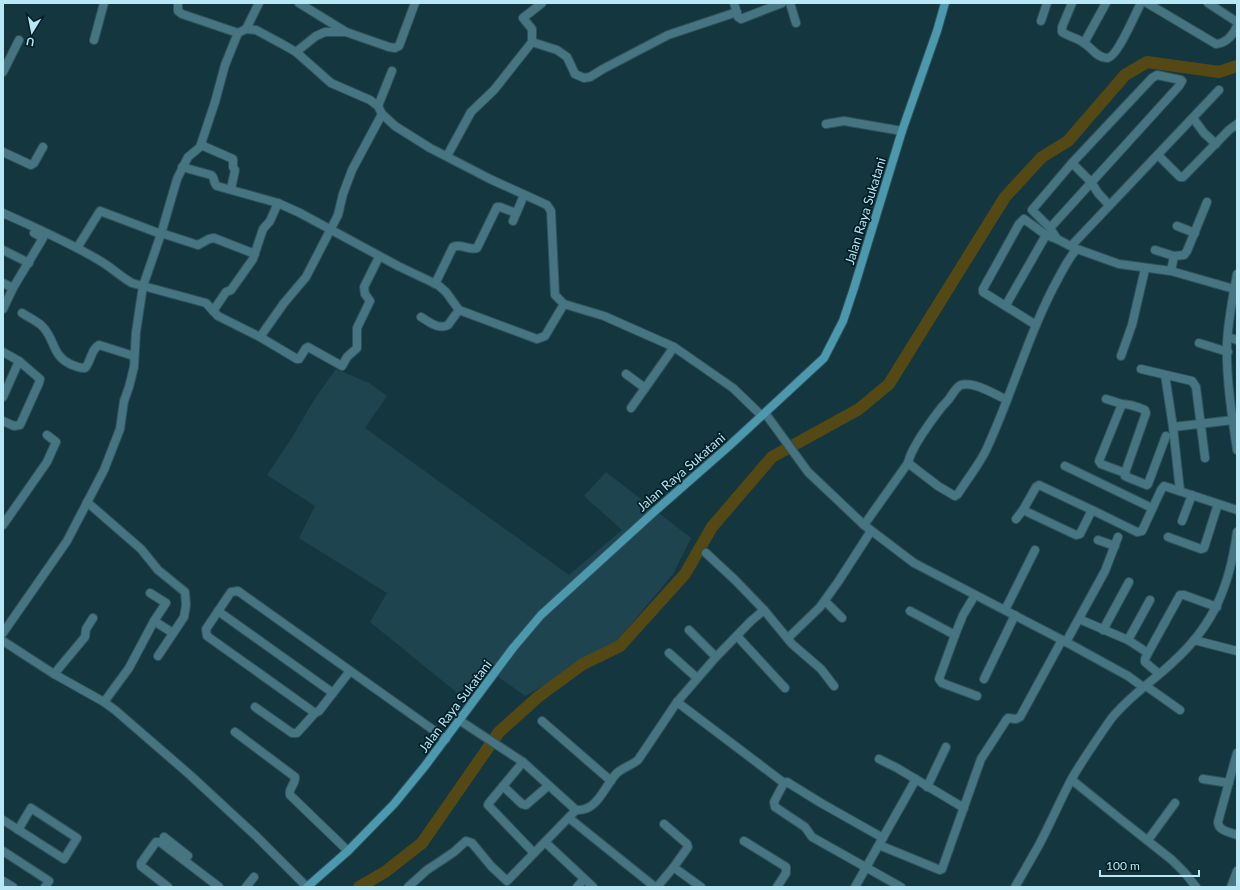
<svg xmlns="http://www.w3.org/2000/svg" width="1240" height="890" viewBox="0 0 1240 890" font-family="Lato,sans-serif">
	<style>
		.built { fill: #1e454f }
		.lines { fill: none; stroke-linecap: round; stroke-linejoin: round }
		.river { stroke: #544914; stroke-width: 12 }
		.minor-casing { stroke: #2e525c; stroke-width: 10 }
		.tertiary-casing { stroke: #2e525c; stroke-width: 10 }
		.secondary-casing { stroke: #2e525c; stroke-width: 10 }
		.minor { stroke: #467480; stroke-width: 8 }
		.tertiary { stroke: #467480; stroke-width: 8 }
		.secondary { stroke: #4c99ad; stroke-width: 8 }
		.labels { text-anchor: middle; stroke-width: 3.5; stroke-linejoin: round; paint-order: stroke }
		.street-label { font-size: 13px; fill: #b8e8f6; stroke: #001d25 }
	</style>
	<rect width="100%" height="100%" fill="#14363f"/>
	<polygon class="built" points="336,369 369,383 387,396 365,428 569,575 622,530 584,496 606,472 691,538 673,574 612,647 525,696 489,670 466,700 370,622 387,593 299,538 315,506 267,475 291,439 314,400"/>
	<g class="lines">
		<polyline class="river" points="359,887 385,872 422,843 499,732 538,697 583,664 620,646 685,574 712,527 772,457 859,409 889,384 1005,197 1042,157 1068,141 1125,75 1147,62 1219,72 1237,66"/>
		<g class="minor-casing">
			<g id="minor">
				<polyline points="178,3 178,11 182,14 238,33"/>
				<polyline points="299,3 346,32 389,47 395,48 399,46 415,3"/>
				<polyline points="542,3 523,18 532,29 532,42 557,50 567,57 575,74 584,78 590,77 603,69 668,35 737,12"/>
				<polyline points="734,3 738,17 741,19 782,3"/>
				<polyline points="790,3 796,23"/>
				<path d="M1072,3L1062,27V32C1069,37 1078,38 1084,43C1092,48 1097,58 1107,58C1117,58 1136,12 1141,3"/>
				<path d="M1147,3L1216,44C1227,43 1233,35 1237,26"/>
				<polyline points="1208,3 1237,22"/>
				<polyline points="1041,21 1047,3"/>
				<polyline points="246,29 259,3"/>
				<polyline points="94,40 104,3"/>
				<polyline points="1084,43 1106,3"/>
				<polyline points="296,52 316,36 325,32 346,32"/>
				<polyline points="3,72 19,40"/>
				<polyline points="378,106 392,71"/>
				<polyline points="1193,118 1204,133 1216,144"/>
				<polyline points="826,124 844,121 902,131"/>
				<polyline points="201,145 233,159 233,167 235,170 231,189"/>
				<polyline points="3,152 31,165 34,163 43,147"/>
				<polyline points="1158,155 1180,177 1183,177 1229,130 1237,124"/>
				<polyline points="447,156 471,112 494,90 532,42"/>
				<polyline points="1072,163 1091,182 1098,193 1109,205"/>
				<path d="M182,167L211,175C215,177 213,183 217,186L278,203L300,213L398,266L438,285L446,292L459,310L537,339L545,336L564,304"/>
				<path d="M3,213C36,228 71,243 102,262C112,268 121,277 132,283L206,303L218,316L260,337"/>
				<polyline points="513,221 524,195"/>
				<polyline points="1177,226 1195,233"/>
				<polyline points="1050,228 1032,210 1072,163 1152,78 1157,75 1181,80 1182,81 1179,86 1050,228 1057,239"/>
				<polyline points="161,233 198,245 209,239 214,238 255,254"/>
				<polyline points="1072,245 1219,90"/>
				<polyline points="77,248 100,211 161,234"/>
				<polyline points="3,250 29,263"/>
				<polyline points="1155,250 1174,256"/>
				<polyline points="379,257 364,287 365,294 370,301 357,328 357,348 347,357 342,366 308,347 306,348 299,359 297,359 260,337 284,303 306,277 338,215 343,194 352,170 382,114"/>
				<polyline points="1171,271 1174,256 1184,255 1187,251 1207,202"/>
				<polyline points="3,283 13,288"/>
				<path d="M435,284L453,247C461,243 470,251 477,248L497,207H500L516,213"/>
				<polyline points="1006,305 1046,235"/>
				<polyline points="3,309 13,288 43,238 34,233"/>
				<polyline points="213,311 226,292 231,290 253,259 263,229 270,221 278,203"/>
				<path d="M22,313C28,317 35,320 41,325C55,337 51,355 70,364C75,366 79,368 85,368C91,362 91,349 99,345L134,356"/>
				<path d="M421,317C429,322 439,330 448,325L459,310"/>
				<polyline points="1036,325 983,292 983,289 1019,224 1024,219 1046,235 1057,239 1076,249"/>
				<polyline points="1228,337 1237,340"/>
				<polyline points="1199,343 1228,352"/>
				<polyline points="3,352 19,361 40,379 39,383 20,425 14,426 3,421"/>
				<polyline points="1121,356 1132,325 1145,269"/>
				<polyline points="1141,369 1192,381 1196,387 1205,458"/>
				<polyline points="626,374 645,388"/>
				<polyline points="1165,375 1173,427 1180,491"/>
				<polyline points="3,397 19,361"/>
				<polyline points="1106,399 1122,404"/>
				<polyline points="631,408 674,347"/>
				<polyline points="765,413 808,472 864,525 914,563 1066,642 1128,676 1143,687"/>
				<polyline points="1173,427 1233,420"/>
				<path d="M908,463C911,448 931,421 941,408C943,405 947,402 949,399C952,395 956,387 961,385C974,381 996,395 1007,400"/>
				<polyline points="1065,466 1152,508"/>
				<path d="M1125,473L1101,464L1099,461L1122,404C1130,404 1138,407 1145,410L1146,413L1126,470L1125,476L1127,477L1147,485L1148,484L1166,436"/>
				<polyline points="87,502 141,549 158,570 185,592 186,605 184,617 158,656"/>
				<polyline points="1023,510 1076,535 1080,534 1092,510 1137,532 1142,531 1161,490 1164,486 1237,510"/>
				<polyline points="1016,519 1023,510 1036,487 1039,485 1092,510"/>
				<polyline points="1182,521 1192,495"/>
				<polyline points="3,525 47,462 56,442 47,435"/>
				<path d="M864,525L908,463L938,486L955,496L958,494C967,479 980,464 987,448C1013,392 1029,331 1059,277C1064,268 1069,257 1077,249L1119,264L1171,271L1234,289"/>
				<polyline points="1168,537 1201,549 1204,548 1218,504"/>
				<polyline points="1098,540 1115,546"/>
				<polyline points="706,553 735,580 764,610"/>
				<polyline points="150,593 166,603 154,621 173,633"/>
				<polyline points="975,595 963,615 955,635 939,679 942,683 977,696"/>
				<polyline points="825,601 842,618"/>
				<polyline points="1005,610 1035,550"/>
				<polyline points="218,611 333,693"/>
				<polyline points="910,611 955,635"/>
				<polyline points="1079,619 1128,640 1148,653 1145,659 1145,662 1159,674"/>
				<polyline points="689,630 716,657"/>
				<polyline points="1103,630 1129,582"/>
				<polyline points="3,633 67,541 104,470 120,429 124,401 129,387 134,367 136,332 143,286 161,234 177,179 188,157 200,147 215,102 225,65 238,33 246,29 256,30 282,44 296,52 331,83 370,100 378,106 382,114 395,126 430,148 490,179 547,205 551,211 555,295 564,304 604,316 674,347 733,388 762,416"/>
				<polyline points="737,636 785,688"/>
				<polyline points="788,638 820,607 838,582 871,531"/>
				<polyline points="1128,640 1150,600"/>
				<polyline points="1194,640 1237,651"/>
				<polyline points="3,641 54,674 104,702 115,710 190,775 256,836 307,887"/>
				<polyline points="1066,642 1105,571 1118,537"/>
				<polyline points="669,653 697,678"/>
				<polyline points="1148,653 1180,595 1184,595 1217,607"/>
				<polyline points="350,671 319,711 315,713 207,636 206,629 231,592 238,591 446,739"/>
				<polyline points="54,674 85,637 86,629 93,618"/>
				<polyline points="984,679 1015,615"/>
				<polyline points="1146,686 1180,710"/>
				<polyline points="104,702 129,668 154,621"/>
				<polyline points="677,702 784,783"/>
				<polyline points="255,707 292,733 297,733 315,713"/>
				<polyline points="459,720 523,762 576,810"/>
				<polyline points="542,721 611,781"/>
				<path d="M235,732L295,777C296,784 288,788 290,795L348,851"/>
				<path d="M1237,753L1218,822C1218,831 1230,832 1237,835"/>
				<polyline points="879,759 897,768 964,808"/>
				<polyline points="523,762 489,803 488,805 534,853"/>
				<polyline points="1203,779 1229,783"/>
				<polyline points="1072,780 1119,818 1172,860 1185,873 1196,887"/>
				<polyline points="503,786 522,804 526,805 548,786"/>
				<polyline points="927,787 946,747"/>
				<polyline points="569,818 655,887"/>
				<polyline points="3,820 64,859 77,838 31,808 18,830"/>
				<polyline points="664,824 687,844 688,847 673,868"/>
				<polyline points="164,837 188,856"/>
				<polyline points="883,838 821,803 787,782 784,783 774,802 775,807 805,827 812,837 901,887"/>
				<polyline points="1148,840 1175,803"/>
				<polyline points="744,841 786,867 786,873 777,887"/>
				<polyline points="545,842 593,887"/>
				<polyline points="879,845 940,870 942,869 981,759 1007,719 1008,718 1016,719 1020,717 1062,640"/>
				<polyline points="3,851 49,881 45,887"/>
				<polyline points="3,881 13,887"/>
				<polyline points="168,887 141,866 141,863 156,842 160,842 219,887"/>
				<polyline points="246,887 254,877"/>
				<path d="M408,887L427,870L454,852L466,841L472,843L491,866L507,881L576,810C597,812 604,787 616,774C620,769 632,765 638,760L677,702L716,657L751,621L764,610L792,644L821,669L834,686"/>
				<polyline points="577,887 584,879"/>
				<polyline points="657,887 673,868 676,869 701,887"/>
				<polyline points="855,887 916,779"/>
				<polyline points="1231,887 1237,871"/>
			</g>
		</g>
		<g class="tertiary-casing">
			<g id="tertiary">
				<path d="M1237,274C1233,297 1228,320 1227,344C1226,378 1232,416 1237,450"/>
				<path d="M1015,887C1023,873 1031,859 1039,845C1050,824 1060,801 1071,780C1083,759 1097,739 1111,719C1128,697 1153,681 1173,662C1214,625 1230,585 1237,532"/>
			</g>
		</g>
		<g class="secondary-casing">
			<polyline id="secondary" points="307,887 348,851 394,804 425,766 513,648 541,615 655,511 729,446 824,358 843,321 854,288 902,131 937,31 945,3"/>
		</g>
		<use href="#minor" class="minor"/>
		<use href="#tertiary" class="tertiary"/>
		<use href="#secondary" class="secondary"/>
	</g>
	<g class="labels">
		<g class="street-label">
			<text transform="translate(865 211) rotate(-73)" y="5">Jalan Raya Sukatani</text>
			<text transform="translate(681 472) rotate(-41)" y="5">Jalan Raya Sukatani</text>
			<text transform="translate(455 706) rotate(-53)" y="5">Jalan Raya Sukatani</text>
		</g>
	</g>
	<rect width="1240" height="890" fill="none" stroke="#b8e8f6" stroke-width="8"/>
	<g transform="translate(32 32) rotate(190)" stroke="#001d25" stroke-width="3" paint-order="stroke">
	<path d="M0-3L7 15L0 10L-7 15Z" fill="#b8e8f6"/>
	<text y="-6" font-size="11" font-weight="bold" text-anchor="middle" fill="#b8e8f6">U</text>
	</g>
	<path d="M1100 870v6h99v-6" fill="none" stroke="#b8e8f6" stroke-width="2"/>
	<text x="1106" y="870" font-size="12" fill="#b8e8f6" stroke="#001d25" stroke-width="3" paint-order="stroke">100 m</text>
</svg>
